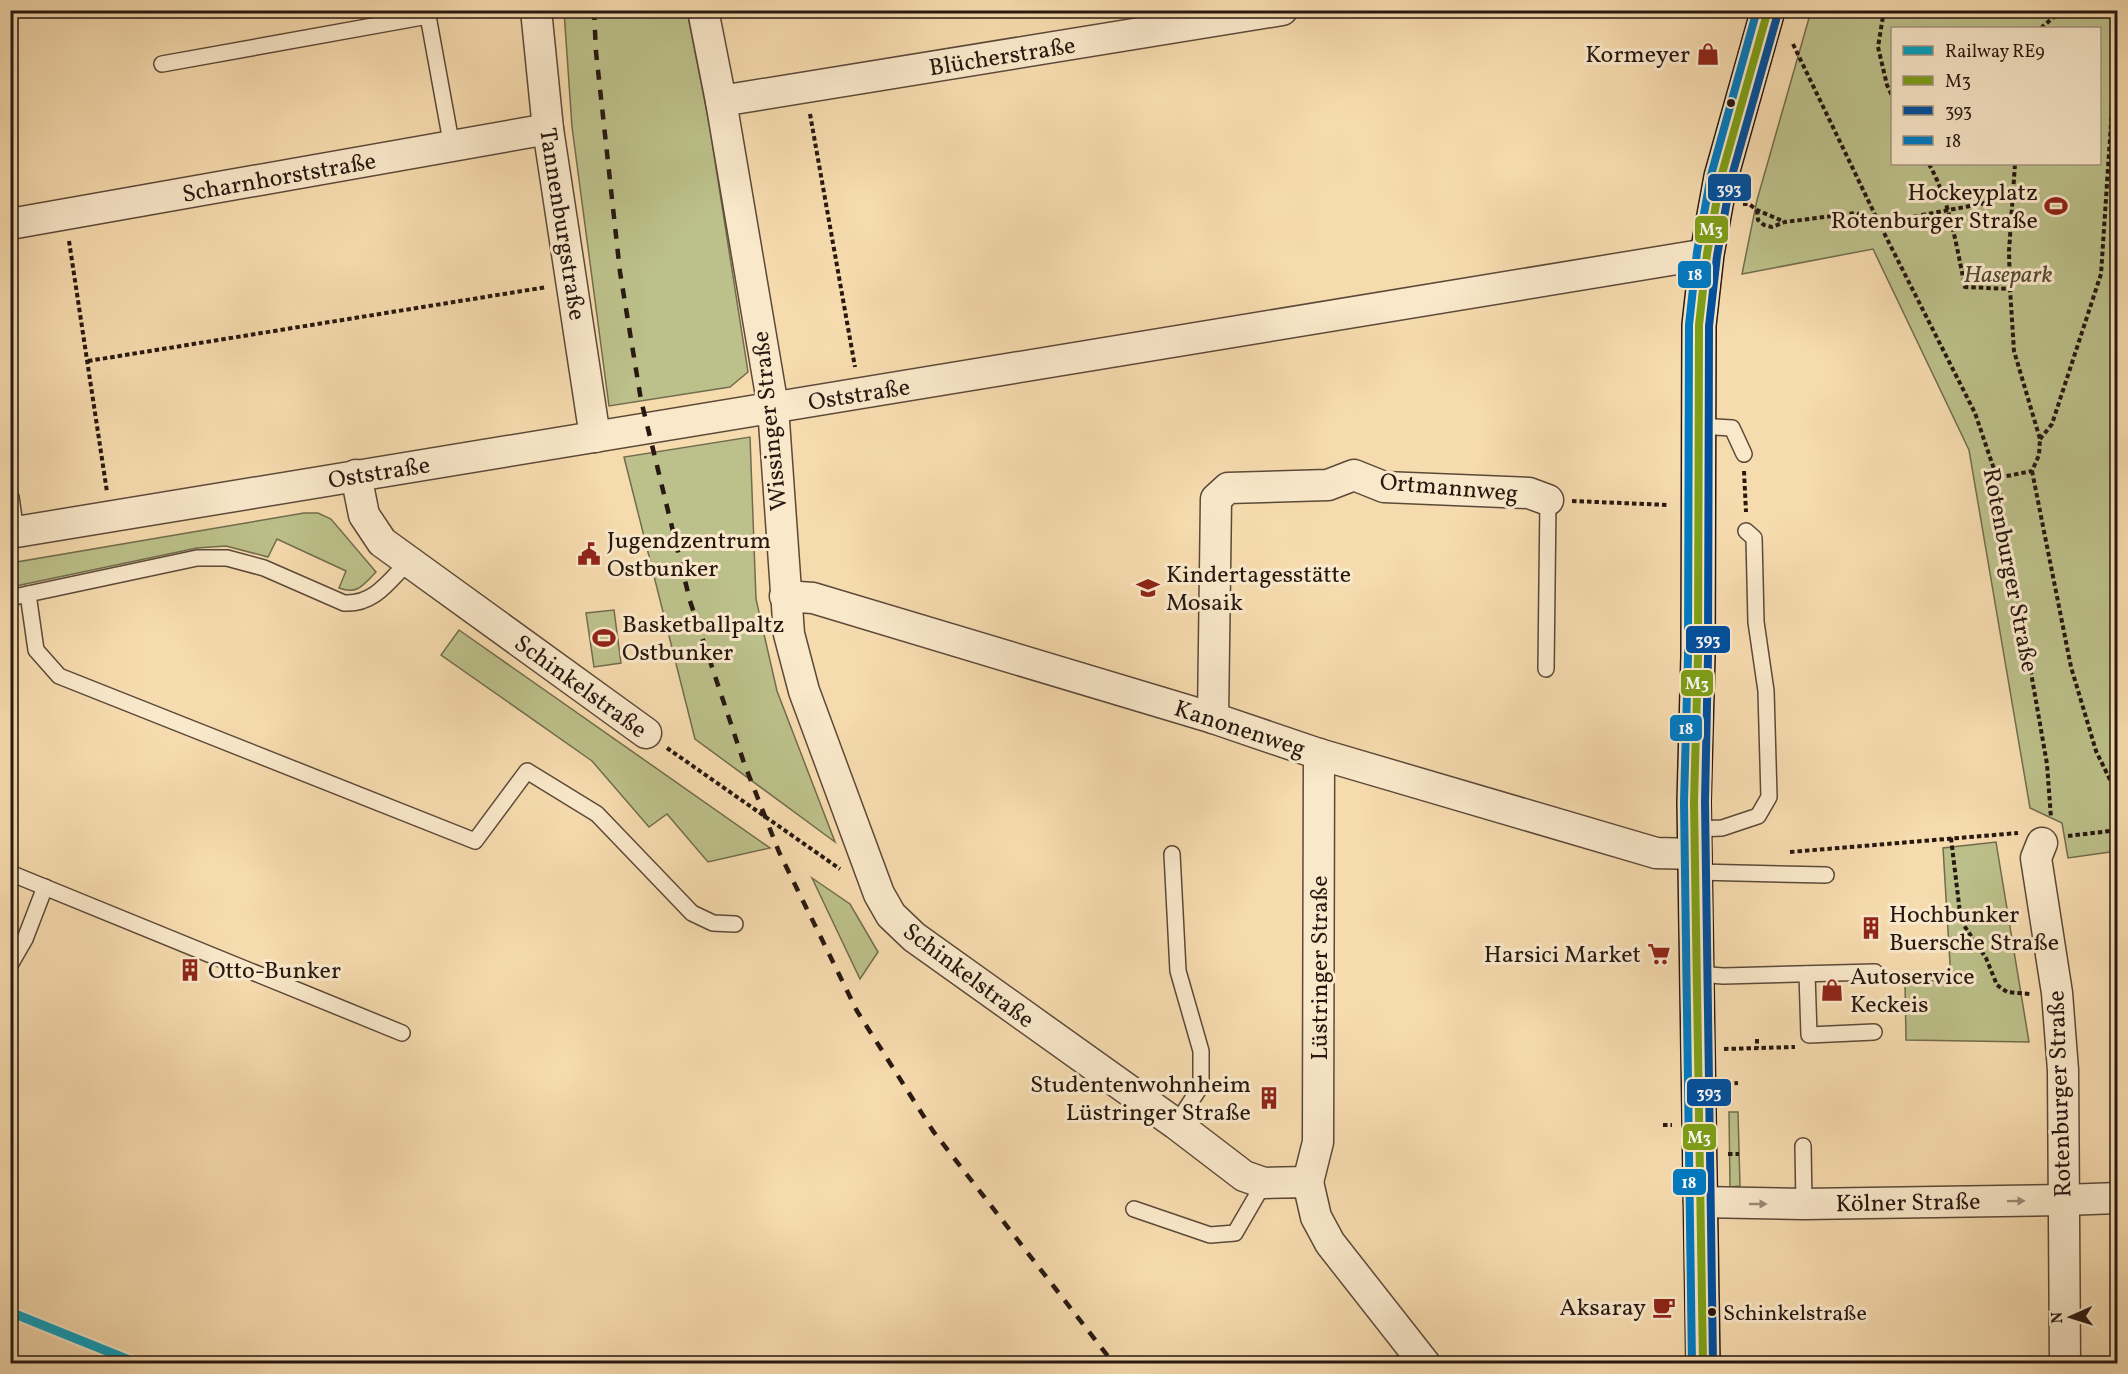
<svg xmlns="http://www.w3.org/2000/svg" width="2128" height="1374" viewBox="0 0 2128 1374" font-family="Vollkorn,serif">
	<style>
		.green { fill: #bcc08a; stroke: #726c4e; stroke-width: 1.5; fill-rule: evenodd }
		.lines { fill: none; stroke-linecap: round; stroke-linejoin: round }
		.lane-casing { stroke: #5c4938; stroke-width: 18 }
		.street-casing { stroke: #5c4938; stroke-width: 33 }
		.secondary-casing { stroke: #281811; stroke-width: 36 }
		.path { stroke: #281811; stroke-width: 4; stroke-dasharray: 4.5 3; stroke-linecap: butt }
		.lane { stroke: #f9e8ca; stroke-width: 15 }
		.street { stroke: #f9e8ca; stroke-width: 30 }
		.secondary { stroke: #f9e8ca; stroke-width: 33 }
		.rail { stroke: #281811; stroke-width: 4.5; stroke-dasharray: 10 10; stroke-linecap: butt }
		.bus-1-casing { stroke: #f9e8ca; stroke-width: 12 }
		.bus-2-casing { stroke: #f9e8ca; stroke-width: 12 }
		.bus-3-casing { stroke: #f9e8ca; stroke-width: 12 }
		.bus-1 { stroke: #7e9f17; stroke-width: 8 }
		.bus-2 { stroke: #004f9f; stroke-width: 8 }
		.bus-3 { stroke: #007ac3; stroke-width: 8 }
		.rail-1-casing { stroke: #f9e8ca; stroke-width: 14 }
		.rail-1 { stroke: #02a2c5; stroke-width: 9 }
		.oneway { fill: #9b8a77 }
		.bus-dot { fill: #281811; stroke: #f9e8ca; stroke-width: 2 }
		.labels { text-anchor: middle; stroke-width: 6; stroke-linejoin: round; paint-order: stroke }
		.bus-label { font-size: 22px; fill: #281811; stroke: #f9e8ca; text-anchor: start }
		.poi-label { font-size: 24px; fill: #281811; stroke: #f9e8ca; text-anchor: start }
		.street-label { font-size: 24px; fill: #281811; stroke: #f9e8ca }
		.park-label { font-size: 24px; font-style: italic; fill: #544a35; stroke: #f9e8ca }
		.line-badge { stroke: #f9e8ca; stroke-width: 2 }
		.badge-label { font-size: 16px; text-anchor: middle; font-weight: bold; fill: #fff }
	</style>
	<rect width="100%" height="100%" fill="#f6dbae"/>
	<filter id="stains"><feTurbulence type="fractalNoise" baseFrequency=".00333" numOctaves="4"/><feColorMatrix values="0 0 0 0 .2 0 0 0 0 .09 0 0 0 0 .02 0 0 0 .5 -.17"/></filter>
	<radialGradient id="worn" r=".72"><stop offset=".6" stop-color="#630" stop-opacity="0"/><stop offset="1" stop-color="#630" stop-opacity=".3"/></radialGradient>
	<g class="green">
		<polygon points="564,11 687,11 709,123 748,372 730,387 609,406 572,127"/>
		<path d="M1811,11H2117V851L2068,858L2062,823L2030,808L1969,450L1873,249L1742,274L1757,200ZM1892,28H2100V164H1892Z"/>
		<polygon points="750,437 756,599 777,691 835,842 695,739 624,457"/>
		<path d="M304,513H318L331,519L376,572C363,585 358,595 339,588L346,571L277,539L268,557L226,546L197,548L11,587V563Z"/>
		<polygon points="614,610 621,663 594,667 586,613"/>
		<polygon points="459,630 770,848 708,862 667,814 649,827 592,761 441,655"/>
		<polygon points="1996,842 2029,1042 1906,1040 1905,982 1951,980 1943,848"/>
		<polygon points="812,878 850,904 878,952 860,979"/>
		<polygon points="1729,1112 1738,1112 1740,1186 1730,1187"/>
	</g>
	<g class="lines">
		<g class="lane-casing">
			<g id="lane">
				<polyline points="162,64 428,16 452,147"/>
				<polyline points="1698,426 1732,428 1744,454"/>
				<polyline points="11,497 16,532"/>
				<path d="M408,562C389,581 374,605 344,603L264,568L227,558H197L28,594L36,650L59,676L475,841L527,771L597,814L692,913L713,923L735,924"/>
				<polyline points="10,598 28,594"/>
				<polyline points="1546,669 1548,500"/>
				<polyline points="1695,829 1722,828 1758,816 1769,797 1766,691 1756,622 1754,538 1746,531"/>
				<polyline points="1172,854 1178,971 1201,1051 1201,1086 1176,1124"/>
				<polyline points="1697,872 1826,875"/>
				<polyline points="10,873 402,1033"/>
				<polyline points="10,965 25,939 45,887"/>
				<polyline points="1698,974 1723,976 1875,972"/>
				<polyline points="1807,974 1809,1035 1874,1032"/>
				<polyline points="1803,1146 1804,1204"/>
				<polyline points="1134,1209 1210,1235 1235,1233 1264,1183"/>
			</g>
		</g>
		<g class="street-casing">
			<g id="street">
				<polyline points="536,10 548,129 595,437"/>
				<polyline points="703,10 721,101 773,407 789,634 804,691 879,894 891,915 914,937 1176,1124 1244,1176 1264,1183 1308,1182 1316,1217 1330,1243 1425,1364"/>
				<polyline points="721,101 1282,10"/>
				<polyline points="10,224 548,129"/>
				<polyline points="356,475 364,515 382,542 646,733"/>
				<polyline points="10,533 1707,254"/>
				<polyline points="785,596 813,598 1213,718 1319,754 1656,853 1696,854"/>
				<polyline points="1213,718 1216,499 1228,488 1328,485 1354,475 1384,487 1529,493 1548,500"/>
				<polyline points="2042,843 2036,858 2057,993 2063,1070 2065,1364"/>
				<polyline points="1308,1182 1318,1142 1319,754"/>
				<polyline points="1699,1202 1804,1204 2064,1200 2118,1198"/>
			</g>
		</g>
		<g class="secondary-casing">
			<polyline id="secondary" points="1703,1364 1694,802 1698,656 1699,325 1707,254 1721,177 1768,10"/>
		</g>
		<g class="path">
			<polyline points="1884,10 1878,47 1887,85 1892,96"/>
			<polyline points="2041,28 2062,10"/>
			<polyline points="1793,44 1879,223 1975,413 1997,478 2047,764 2051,818"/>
			<polyline points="810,114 855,367"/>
			<path d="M1929,164C1950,202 1956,244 1965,287L2010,289L2014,351L2040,439L2039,455L2032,471L1997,478"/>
			<polyline points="1743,204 1749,204 1757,210 1785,222"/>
			<polyline points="1757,210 1758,220 1764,225 1772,227 1785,222 1856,213 1879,223 1981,204 2012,194"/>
			<polyline points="69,241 107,492"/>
			<polyline points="2010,289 2009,251 2015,164"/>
			<polyline points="88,361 547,287"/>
			<polyline points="2040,439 2052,424 2101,274 2118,18"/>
			<polyline points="1744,471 1746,512"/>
			<polyline points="2032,471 2071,667 2096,751 2118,796"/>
			<polyline points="1572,501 1669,505"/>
			<polyline points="667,748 840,869"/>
			<polyline points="2068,836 2118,830"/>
			<polyline points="1951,838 1961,921 1986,958 1997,985 2007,992 2030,994"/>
			<polyline points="1790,852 2018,833"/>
			<polyline points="1757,1039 1757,1048"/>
			<polyline points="1724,1049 1795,1047"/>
			<polyline points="1727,1084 1738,1083"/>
			<polyline points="1663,1125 1672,1125"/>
			<polyline points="1728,1154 1739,1154"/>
		</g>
		<use href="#lane" class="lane"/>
		<use href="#street" class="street"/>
		<use href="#secondary" class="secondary"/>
		<polyline class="rail" points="594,10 596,52 620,272 641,400 690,601 744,763 779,852 857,1011 933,1131 1114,1364"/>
		<g class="bus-1-casing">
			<polyline id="bus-1" points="1703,1364 1694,802 1698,656 1699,325 1707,254 1721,177 1768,10"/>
		</g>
		<g class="bus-2-casing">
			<polyline id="bus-2" points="1713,1364 1705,802 1708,656 1709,326 1717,256 1731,179 1778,13"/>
		</g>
		<g class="bus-3-casing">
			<polyline id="bus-3" points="1692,1364 1684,802 1688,656 1689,325 1697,252 1711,175 1757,10"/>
		</g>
		<use href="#bus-1" class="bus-1"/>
		<use href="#bus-2" class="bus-2"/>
		<use href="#bus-3" class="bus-3"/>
		<g class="rail-1-casing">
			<polyline id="rail-1" points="10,1312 139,1364"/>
		</g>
		<use href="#rail-1" class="rail-1"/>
	</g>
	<defs><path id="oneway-solid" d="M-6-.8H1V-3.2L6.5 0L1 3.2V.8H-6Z" transform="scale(1.5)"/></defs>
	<g class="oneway">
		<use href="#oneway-solid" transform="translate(2016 1201) rotate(-1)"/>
		<use href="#oneway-solid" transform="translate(1758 1204)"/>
	</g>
	<defs>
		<g id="shop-bare" transform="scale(1.8)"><path d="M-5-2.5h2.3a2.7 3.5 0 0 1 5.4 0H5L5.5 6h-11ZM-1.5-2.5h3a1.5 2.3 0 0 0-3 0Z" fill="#8f2418" stroke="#f9e8ca" stroke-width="2.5" paint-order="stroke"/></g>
		<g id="stadium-bare" transform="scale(1.8)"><path d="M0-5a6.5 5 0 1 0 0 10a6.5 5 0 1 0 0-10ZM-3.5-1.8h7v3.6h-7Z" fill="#8f2418" stroke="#f9e8ca" stroke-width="2.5" paint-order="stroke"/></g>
		<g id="civic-bare" transform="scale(1.8)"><path d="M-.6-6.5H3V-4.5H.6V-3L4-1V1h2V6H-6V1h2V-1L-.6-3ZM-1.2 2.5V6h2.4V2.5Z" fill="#8f2418" stroke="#f9e8ca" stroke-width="2.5" paint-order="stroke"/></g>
		<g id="school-bare" transform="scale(1.8)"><path d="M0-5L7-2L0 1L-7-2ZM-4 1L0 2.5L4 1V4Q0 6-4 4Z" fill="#8f2418" stroke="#f9e8ca" stroke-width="2.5" paint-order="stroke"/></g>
		<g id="building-bare" transform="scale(1.8)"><path d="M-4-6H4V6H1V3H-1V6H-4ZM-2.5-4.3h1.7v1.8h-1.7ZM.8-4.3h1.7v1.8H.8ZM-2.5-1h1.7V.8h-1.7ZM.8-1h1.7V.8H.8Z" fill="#8f2418" stroke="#f9e8ca" stroke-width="2.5" paint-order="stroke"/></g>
		<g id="supermarket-bare" transform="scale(1.8)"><path d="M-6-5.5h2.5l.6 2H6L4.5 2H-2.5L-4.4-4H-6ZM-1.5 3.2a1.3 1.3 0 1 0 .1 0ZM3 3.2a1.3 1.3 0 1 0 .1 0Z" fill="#8f2418" stroke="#f9e8ca" stroke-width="2.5" paint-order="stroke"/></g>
		<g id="cafe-bare" transform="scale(1.8)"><path d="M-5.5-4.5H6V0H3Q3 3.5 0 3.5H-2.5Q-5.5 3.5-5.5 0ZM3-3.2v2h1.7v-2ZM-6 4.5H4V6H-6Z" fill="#8f2418" stroke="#f9e8ca" stroke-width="2.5" paint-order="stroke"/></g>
	</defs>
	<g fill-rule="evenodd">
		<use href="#shop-bare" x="1708" y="54"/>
		<use href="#stadium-bare" x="2056" y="206"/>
		<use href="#civic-bare" x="589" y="554"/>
		<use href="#school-bare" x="1148" y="588"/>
		<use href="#stadium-bare" x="604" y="638"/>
		<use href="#building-bare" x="1871" y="928"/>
		<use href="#supermarket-bare" x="1659" y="954"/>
		<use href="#building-bare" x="190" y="970"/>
		<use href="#shop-bare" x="1832" y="990"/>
		<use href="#building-bare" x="1269" y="1098"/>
		<use href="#cafe-bare" x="1664" y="1307"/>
	</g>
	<g class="bus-dot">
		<circle cx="1731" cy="103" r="5"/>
		<circle cx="1712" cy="1312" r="5"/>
	</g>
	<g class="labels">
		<g class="bus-label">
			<text x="1723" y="1320">Schinkelstraße</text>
		</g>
		<g class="poi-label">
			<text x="1690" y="62" text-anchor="end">Kormeyer</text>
			<text x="2038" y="200" text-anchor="end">Hockeyplatz<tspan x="2038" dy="28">Rotenburger Straße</tspan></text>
			<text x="607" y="548">Jugendzentrum<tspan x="607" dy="28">Ostbunker</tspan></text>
			<text x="1166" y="582">Kindertagesstätte<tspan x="1166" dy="28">Mosaik</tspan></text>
			<text x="622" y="632">Basketballpaltz<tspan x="622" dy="28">Ostbunker</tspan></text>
			<text x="1889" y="922">Hochbunker<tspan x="1889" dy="28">Buersche Straße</tspan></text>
			<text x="1641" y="962" text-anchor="end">Harsici Market</text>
			<text x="208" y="978">Otto-Bunker</text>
			<text x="1850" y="984">Autoservice<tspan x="1850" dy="28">Keckeis</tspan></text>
			<text x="1251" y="1092" text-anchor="end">Studentenwohnheim<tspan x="1251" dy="28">Lüstringer Straße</tspan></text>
			<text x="1646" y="1315" text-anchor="end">Aksaray</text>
		</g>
		<g class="street-label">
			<text transform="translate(1002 56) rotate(-9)" y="8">Blücherstraße</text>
			<text transform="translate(279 177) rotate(-10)" y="8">Scharnhorststraße</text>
			<text transform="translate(563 224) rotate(81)" y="8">Tannenburgstraße</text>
			<text transform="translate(859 394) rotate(-9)" y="8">Oststraße</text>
			<text transform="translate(769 421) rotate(-96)" y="8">Wissinger Straße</text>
			<text transform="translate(379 472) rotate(-9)" y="8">Oststraße</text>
			<text transform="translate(1449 487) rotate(5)" y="8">Ortmannweg</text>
			<text transform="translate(2011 570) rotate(79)" y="8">Rotenburger Straße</text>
			<text transform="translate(581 686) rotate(36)" y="8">Schinkelstraße</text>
			<text transform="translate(1240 728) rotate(18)" y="8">Kanonenweg</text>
			<text transform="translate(1319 968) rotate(-90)" y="8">Lüstringer Straße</text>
			<text transform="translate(969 975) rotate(37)" y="8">Schinkelstraße</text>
			<text transform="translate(2059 1094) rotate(-92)" y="8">Rotenburger Straße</text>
			<text transform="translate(1908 1202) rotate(-1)" y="8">Kölner Straße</text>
		</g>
		<g class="park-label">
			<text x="2008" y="282">Hasepark</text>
		</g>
	</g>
	<g class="line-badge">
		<rect x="1707" y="173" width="45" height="29" rx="6" fill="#004f9f"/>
		<rect x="1694" y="215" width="35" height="29" rx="6" fill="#7e9f17"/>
		<rect x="1677" y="260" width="35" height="29" rx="6" fill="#007ac3"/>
		<rect x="1685" y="625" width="46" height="29" rx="6" fill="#004f9f"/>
		<rect x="1680" y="669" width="34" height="28" rx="6" fill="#7e9f17"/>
		<rect x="1669" y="714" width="34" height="28" rx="6" fill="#007ac3"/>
		<rect x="1686" y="1078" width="46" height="29" rx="6" fill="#004f9f"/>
		<rect x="1682" y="1123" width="35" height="28" rx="6" fill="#7e9f17"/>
		<rect x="1672" y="1168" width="35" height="28" rx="6" fill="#007ac3"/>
	</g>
	<g class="badge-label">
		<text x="1729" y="194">393</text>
		<text x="1711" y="235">M3</text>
		<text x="1695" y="280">18</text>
		<text x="1708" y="645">393</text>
		<text x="1697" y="689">M3</text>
		<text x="1686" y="734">18</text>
		<text x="1709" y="1098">393</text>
		<text x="1699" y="1143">M3</text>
		<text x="1689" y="1188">18</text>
	</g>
	<rect width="2128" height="1374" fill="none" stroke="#f6dbae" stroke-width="36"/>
	<rect x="12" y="12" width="2104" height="1350" fill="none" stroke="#281811" stroke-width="3"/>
	<rect x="18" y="18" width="2092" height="1338" fill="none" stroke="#281811" stroke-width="1.5"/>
	<rect x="1891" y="27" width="210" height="138" fill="#f9e8ca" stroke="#a59580" stroke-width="1.5"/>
	<rect x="1903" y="46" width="30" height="9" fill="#02a2c5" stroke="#a59580" stroke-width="1.5"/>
	<text x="1945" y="57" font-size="18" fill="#281811">Railway RE9</text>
	<rect x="1903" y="76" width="30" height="9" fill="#7e9f17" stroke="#a59580" stroke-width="1.5"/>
	<text x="1945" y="87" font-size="18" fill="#281811">M3</text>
	<rect x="1903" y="106" width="30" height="9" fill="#004f9f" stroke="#a59580" stroke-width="1.5"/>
	<text x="1945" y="117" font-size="18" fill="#281811">393</text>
	<rect x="1903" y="136" width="30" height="9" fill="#007ac3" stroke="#a59580" stroke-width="1.5"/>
	<text x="1945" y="147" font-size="18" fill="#281811">18</text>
	<g transform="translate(2071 1317) rotate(267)" stroke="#f9e8ca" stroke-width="4.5" paint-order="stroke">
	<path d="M0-4.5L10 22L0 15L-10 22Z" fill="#281811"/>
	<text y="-9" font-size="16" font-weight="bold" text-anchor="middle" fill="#281811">N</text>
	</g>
	<rect width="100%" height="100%" filter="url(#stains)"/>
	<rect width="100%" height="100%" fill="url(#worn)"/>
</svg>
